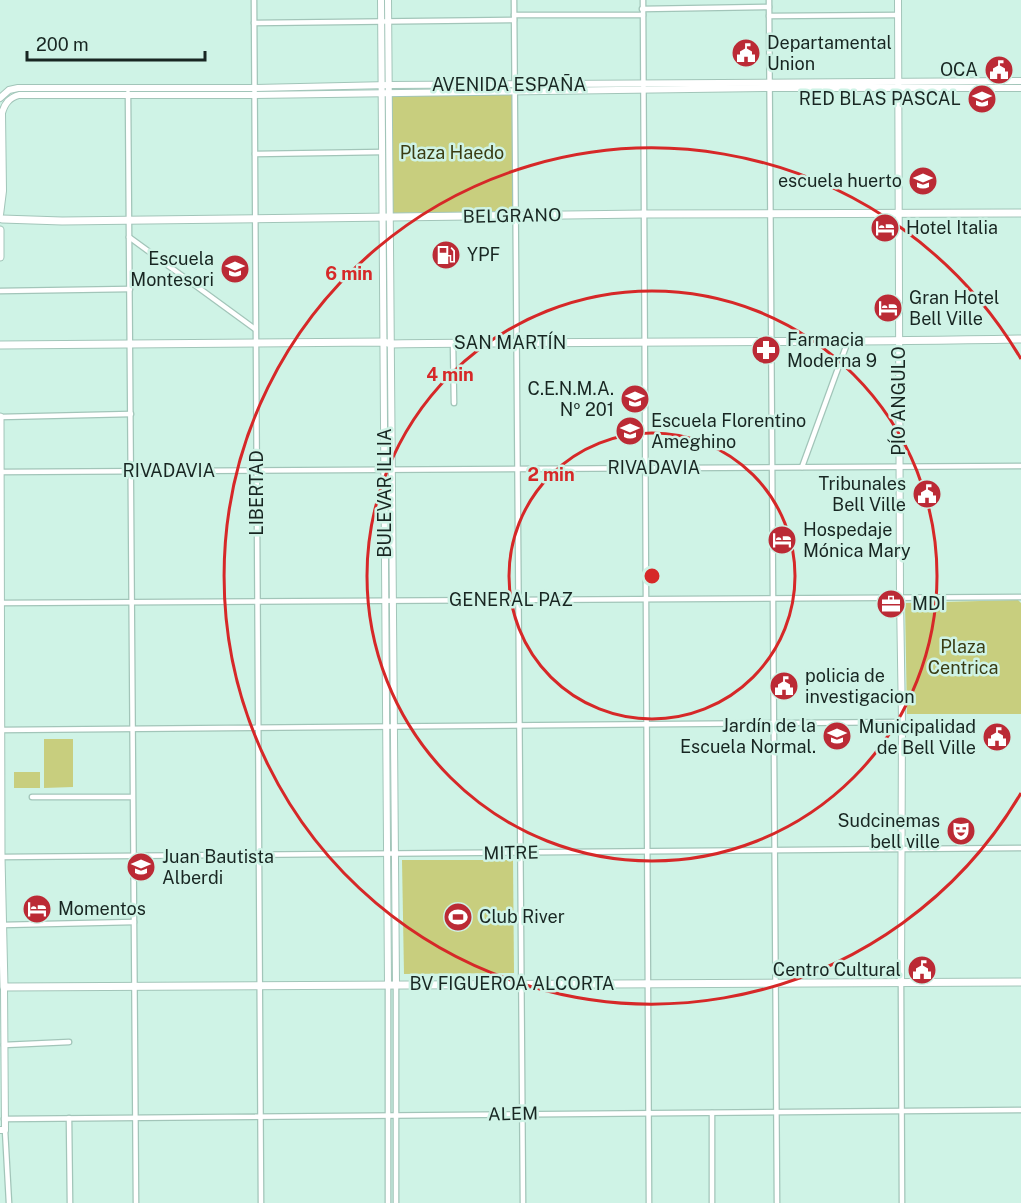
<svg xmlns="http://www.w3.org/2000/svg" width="1021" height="1203" viewBox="0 0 1021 1203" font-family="'Public Sans',sans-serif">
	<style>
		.green { fill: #c8ce7e }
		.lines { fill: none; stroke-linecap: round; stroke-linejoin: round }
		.minor-casing { stroke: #a2c5b9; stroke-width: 7 }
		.tertiary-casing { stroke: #a2c5b9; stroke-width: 8 }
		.secondary-casing { stroke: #a2c5b9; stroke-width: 9 }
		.minor { stroke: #fff; stroke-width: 4.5 }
		.tertiary { stroke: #fff; stroke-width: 6 }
		.secondary { stroke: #fff; stroke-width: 7 }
		.ring { fill: none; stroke: #d62828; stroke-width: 3 }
		.labels { text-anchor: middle; stroke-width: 5; stroke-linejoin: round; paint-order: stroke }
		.poi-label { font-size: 18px; fill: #182622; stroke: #cff3e6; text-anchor: start }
		.street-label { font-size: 18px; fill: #182622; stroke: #cff3e6 }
		.park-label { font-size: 18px; fill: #3a3c13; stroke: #cff3e6 }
		.centre { fill: #d62828; stroke: #cff3e6; stroke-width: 3 }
		.ring-label { font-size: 18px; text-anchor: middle; font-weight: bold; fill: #d62828; stroke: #cff3e6; stroke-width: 5; stroke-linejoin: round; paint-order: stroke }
	</style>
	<rect width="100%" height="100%" fill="#cff3e6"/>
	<g class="green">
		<polygon points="513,93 514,211 392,213 391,95"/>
		<polygon points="1018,600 1021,603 1021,714 907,714 905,603"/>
		<polygon points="44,739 73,739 73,787 44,788"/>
		<rect x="14" y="772" width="26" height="16"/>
		<polygon points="402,860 513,860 514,973 404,974"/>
	</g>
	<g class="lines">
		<g class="minor-casing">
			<g id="minor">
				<polyline points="254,0 261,1203"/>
				<polyline points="514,0 523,1203"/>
				<polyline points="643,0 649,1203"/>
				<polyline points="769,0 777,1203"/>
				<polyline points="642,9 769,7"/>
				<polyline points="514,15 643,15"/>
				<polyline points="769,16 898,15"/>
				<polyline points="254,23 514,20"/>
				<polyline points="128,93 136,1203"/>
				<polyline points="255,154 382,152"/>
				<polyline points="129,237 255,329"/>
				<polyline points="0,291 130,289"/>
				<polyline points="453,343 454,403"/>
				<polyline points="0,417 131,414"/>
				<polyline points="802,467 848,341"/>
				<polyline points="0,472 1021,466"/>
				<polyline points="1,603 1021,597"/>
				<polyline points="0,730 902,722"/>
				<polyline points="32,797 132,797"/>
				<polyline points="1,857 1021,848"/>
				<polyline points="2,925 134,922"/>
				<polyline points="901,983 902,1203"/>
				<polyline points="388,985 388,1203"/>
				<polyline points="4,1045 69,1042"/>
				<polyline points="69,1118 70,1203"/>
				<polyline points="4,1119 1021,1110"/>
				<polyline points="5,1130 9,1203"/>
				<polyline points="396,1203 396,984"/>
				<polyline points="712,1203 712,1113"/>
			</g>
		</g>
		<g class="tertiary-casing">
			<g id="tertiary">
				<polyline points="381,0 388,985"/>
				<polyline points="388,0 396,984"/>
				<polyline points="898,0 900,598 902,722 901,983"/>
				<polyline points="0,98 9,90 18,88 255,88 389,85 1021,81"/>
				<path d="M0,215L3,191L2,113C5,103 9,98 19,95H255L770,88H1021"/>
				<polyline points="0,1130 5,1130 4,987"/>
			</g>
		</g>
		<g class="secondary-casing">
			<g id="secondary">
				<polyline points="2,219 62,221 644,214 1021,213"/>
				<polyline points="0,230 0,257"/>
				<path d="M0,345L384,342L391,344C601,341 811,343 1021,339"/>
				<polyline points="0,417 1,857 4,987 1021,982"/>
			</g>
		</g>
		<use href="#minor" class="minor"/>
		<use href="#tertiary" class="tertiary"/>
		<use href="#secondary" class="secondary"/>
	</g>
	<g class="ring">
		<circle cx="652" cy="576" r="143"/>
		<circle cx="652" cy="576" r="285"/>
		<path d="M1021 793A428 428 0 1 1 1021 359"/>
	</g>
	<defs>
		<g id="civic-disc" transform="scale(1.5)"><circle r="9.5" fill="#bb2a35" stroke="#cff3e6"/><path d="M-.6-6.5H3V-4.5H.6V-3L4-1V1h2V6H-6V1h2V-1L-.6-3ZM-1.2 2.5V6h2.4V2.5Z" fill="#fff"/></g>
		<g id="school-disc" transform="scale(1.5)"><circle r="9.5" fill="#bb2a35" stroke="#cff3e6"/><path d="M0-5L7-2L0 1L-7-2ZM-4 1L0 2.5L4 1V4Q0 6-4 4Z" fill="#fff"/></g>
		<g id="hotel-disc" transform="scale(1.5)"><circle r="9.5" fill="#bb2a35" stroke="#cff3e6"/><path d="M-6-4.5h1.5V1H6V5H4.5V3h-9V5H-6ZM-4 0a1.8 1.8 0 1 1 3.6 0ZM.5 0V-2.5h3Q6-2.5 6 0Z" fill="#fff"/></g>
		<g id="fuel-disc" transform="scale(1.5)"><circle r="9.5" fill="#bb2a35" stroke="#cff3e6"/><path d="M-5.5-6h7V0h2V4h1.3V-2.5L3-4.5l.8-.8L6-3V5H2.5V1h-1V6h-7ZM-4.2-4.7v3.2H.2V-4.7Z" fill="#fff"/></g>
		<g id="pharmacy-disc" transform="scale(1.5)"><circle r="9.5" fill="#bb2a35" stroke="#cff3e6"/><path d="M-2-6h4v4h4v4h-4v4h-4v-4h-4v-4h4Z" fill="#fff"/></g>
		<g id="office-disc" transform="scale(1.5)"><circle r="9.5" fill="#bb2a35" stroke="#cff3e6"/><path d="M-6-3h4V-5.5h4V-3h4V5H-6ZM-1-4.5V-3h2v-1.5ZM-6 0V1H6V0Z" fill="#fff"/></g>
		<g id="theatre-disc" transform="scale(1.5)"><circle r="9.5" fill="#bb2a35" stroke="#cff3e6"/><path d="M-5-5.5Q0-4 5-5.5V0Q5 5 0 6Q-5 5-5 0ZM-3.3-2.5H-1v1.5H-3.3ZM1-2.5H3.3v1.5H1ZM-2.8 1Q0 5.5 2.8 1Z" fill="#fff"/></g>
		<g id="stadium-disc" transform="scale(1.5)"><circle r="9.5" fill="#bb2a35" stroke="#cff3e6"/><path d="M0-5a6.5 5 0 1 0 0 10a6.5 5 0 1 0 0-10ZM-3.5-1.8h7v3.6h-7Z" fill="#fff"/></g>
	</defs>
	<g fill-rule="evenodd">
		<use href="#civic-disc" x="746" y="53"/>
		<use href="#civic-disc" x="999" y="70"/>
		<use href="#school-disc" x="982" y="99"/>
		<use href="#school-disc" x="923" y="181"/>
		<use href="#hotel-disc" x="885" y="228"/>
		<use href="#fuel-disc" x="446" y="255"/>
		<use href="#school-disc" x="235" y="269"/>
		<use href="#hotel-disc" x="888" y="308"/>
		<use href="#pharmacy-disc" x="766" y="350"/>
		<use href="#school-disc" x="635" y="399"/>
		<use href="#school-disc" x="630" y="431"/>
		<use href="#civic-disc" x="927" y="494"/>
		<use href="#hotel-disc" x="782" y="540"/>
		<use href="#office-disc" x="891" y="604"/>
		<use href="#civic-disc" x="784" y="686"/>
		<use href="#school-disc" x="837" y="736"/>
		<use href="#civic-disc" x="997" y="737"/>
		<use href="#theatre-disc" x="961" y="831"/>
		<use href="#school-disc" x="141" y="867"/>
		<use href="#hotel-disc" x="37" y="909"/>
		<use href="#stadium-disc" x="458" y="917"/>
		<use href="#civic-disc" x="922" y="970"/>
	</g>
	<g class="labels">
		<g class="poi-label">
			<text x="767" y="49">Departamental<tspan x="767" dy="21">Union</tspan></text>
			<text x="978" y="76" text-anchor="end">OCA</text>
			<text x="961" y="105" text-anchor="end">RED BLAS PASCAL</text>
			<text x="902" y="187" text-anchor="end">escuela huerto</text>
			<text x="906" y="234">Hotel Italia</text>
			<text x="467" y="261">YPF</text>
			<text x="214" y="265" text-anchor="end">Escuela<tspan x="214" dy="21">Montesori</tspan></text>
			<text x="909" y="304">Gran Hotel<tspan x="909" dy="21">Bell Ville</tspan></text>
			<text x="787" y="346">Farmacia<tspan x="787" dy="21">Moderna 9</tspan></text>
			<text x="614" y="395" text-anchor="end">C.E.N.M.A.<tspan x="614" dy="21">Nº 201</tspan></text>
			<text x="651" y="427">Escuela Florentino<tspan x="651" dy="21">Ameghino</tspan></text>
			<text x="906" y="490" text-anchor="end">Tribunales<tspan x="906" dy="21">Bell Ville</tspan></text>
			<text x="803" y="536">Hospedaje<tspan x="803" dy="21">Mónica Mary</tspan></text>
			<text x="912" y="610">MDI</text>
			<text x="805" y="682">policia de<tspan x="805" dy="21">investigacion</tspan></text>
			<text x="816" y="732" text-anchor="end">Jardín de la<tspan x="816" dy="21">Escuela Normal.</tspan></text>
			<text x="976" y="733" text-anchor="end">Municipalidad<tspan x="976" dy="21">de Bell Ville</tspan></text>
			<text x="940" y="827" text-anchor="end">Sudcinemas<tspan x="940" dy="21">bell ville</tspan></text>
			<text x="162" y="863">Juan Bautista<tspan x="162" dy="21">Alberdi</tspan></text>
			<text x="58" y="915">Momentos</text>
			<text x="479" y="923">Club River</text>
			<text x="901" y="976" text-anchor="end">Centro Cultural</text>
		</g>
		<g class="street-label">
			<text x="509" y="91">AVENIDA ESPAÑA</text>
			<text transform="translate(512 216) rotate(-1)" y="6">BELGRANO</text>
			<text x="510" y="349">SAN MARTÍN</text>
			<text transform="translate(899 401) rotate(-90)" y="6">PÍO ANGULO</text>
			<text x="654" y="474">RIVADAVIA</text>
			<text x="169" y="477">RIVADAVIA</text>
			<text transform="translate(257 493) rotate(-90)" y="6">LIBERTAD</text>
			<text transform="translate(385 493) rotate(-90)" y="6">BULEVAR ILLIA</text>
			<text x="511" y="606">GENERAL PAZ</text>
			<text transform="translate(511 853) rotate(-1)" y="6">MITRE</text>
			<text x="512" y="990">BV FIGUEROA ALCORTA</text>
			<text transform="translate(513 1114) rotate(-1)" y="6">ALEM</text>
		</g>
		<g class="park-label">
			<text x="452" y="159">Plaza Haedo</text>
			<text x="963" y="653">Plaza<tspan x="963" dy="21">Centrica</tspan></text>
		</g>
	</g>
	<circle cx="652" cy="576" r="9" class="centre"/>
	<g class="ring-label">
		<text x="349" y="280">6 min</text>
		<text x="450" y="381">4 min</text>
		<text x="551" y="481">2 min</text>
	</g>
	<path d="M27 51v9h178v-9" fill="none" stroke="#182622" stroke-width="3"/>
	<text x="36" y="51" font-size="18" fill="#182622" stroke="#cff3e6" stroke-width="4.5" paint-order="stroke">200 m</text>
</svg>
